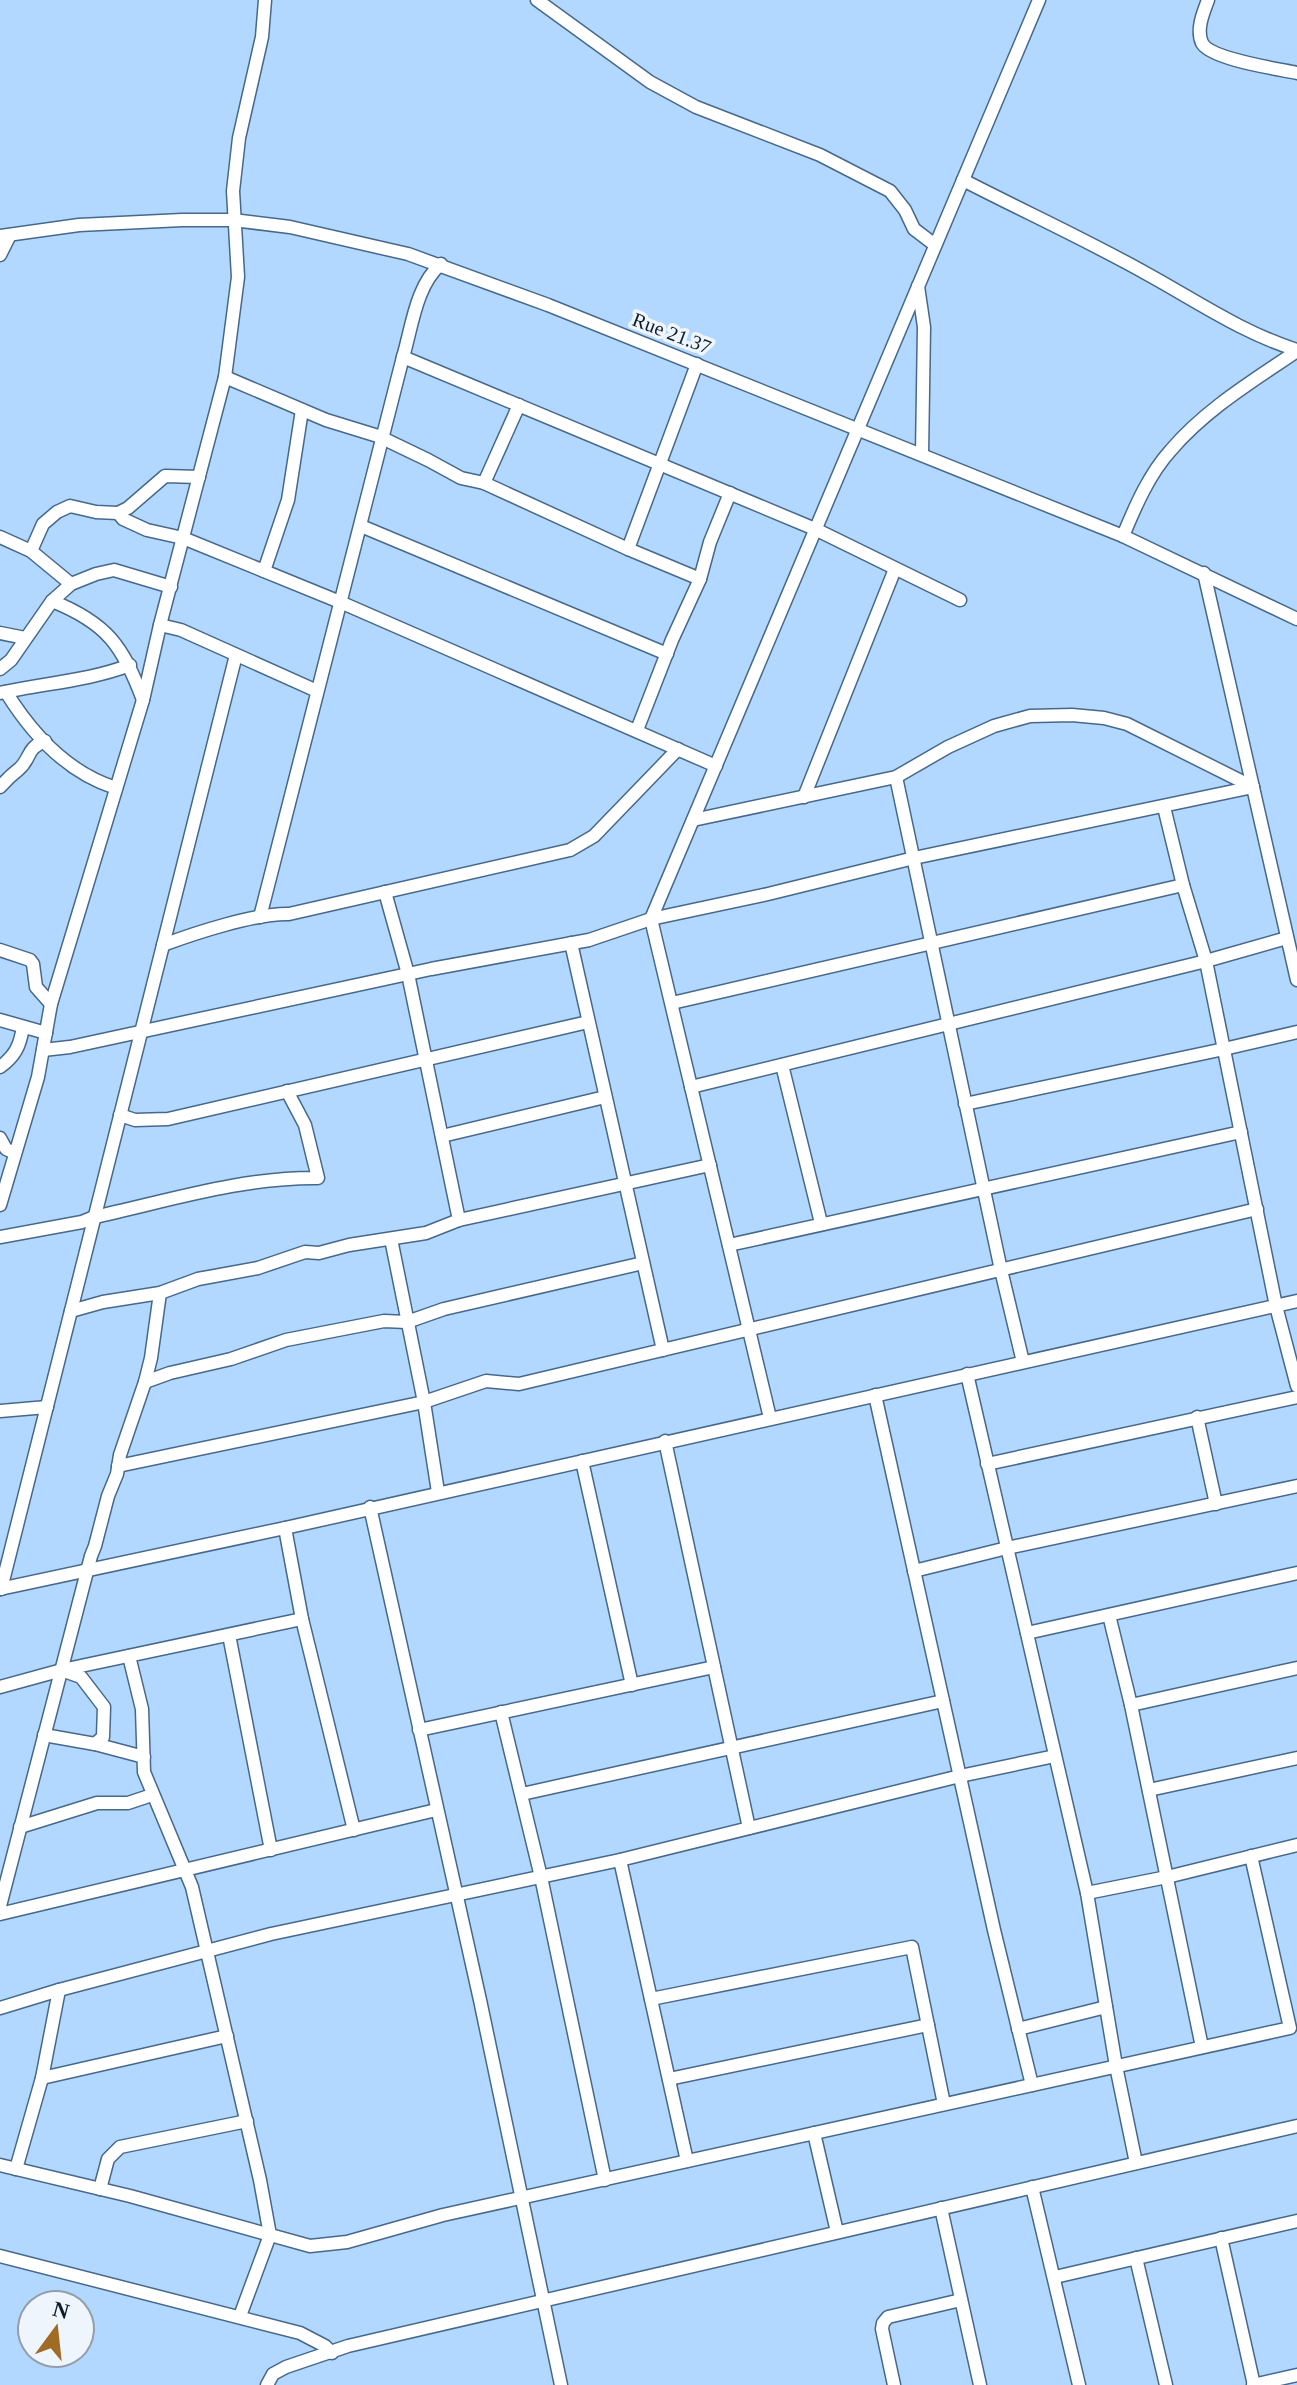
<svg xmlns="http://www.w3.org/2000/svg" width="1297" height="2385" viewBox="0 0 1297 2385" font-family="Georgia,serif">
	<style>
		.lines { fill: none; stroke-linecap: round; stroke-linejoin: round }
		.street-casing { stroke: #46688a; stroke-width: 15 }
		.street { stroke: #fff; stroke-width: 12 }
		.labels { text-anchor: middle; stroke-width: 7; stroke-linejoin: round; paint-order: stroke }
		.street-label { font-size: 20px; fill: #0e1c2a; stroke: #eef5fd }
	</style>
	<rect width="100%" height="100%" fill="#b2d8ff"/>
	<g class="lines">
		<g class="street-casing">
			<g id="street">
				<polyline points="537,0 650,82 696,107 820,155 890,191 905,210 914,229 935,245"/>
				<path d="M1208,0C1203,13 1196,30 1202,43C1210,59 1278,69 1297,73"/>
				<path d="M963,180C1025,212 1089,241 1149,275C1198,302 1243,333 1297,350"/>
				<polyline points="0,236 79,225 182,220 233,220 290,227 408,254 548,305 1123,536 1297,619"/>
				<polyline points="0,255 10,235"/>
				<polyline points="918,286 924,327 922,454"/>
				<polyline points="403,357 815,529 960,600"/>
				<polyline points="225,377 326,420 378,436 428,460 461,478 484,483 628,549 700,579"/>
				<polyline points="484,483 519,405"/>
				<polyline points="118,513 123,519 147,530 183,538 340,602 716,766"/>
				<polyline points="361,526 667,654"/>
				<path d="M1123,536C1135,507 1149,474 1171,450C1206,409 1253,381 1297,351"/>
				<polyline points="0,537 31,551 71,584"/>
				<polyline points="628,549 697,364"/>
				<polyline points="31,551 43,524 57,512 70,506 96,512 118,513 128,508 165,476 199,477"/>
				<polyline points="264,571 288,500 302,410"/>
				<polyline points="1204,573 1297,980"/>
				<path d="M52,601C107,623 123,646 143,700"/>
				<polyline points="160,625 181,630 317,691"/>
				<polyline points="0,633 25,638"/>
				<polyline points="0,669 11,660 52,601 71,584 96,574 114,570 171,587"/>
				<path d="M6,692C32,734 68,773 116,788"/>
				<path d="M0,693C44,683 88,681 130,665"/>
				<polyline points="637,730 672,640 700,579 710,542 730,493"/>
				<polyline points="896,777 1001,1270 1023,1362"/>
				<path d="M0,787C8,778 10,776 19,769C31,759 26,748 45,741"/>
				<polyline points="804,797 895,569"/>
				<polyline points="1164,807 1183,885 1206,961 1276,1306 1297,1386"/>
				<polyline points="693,820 896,777 948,747 994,726 1030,716 1072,715 1104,718 1127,724 1253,787"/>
				<polyline points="385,892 408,974 459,1220"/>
				<path d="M260,917L403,357C412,327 416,285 441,264"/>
				<polyline points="571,943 663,1350"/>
				<path d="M163,945C195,933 256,913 289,914L570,850L594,836L678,749"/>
				<polyline points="0,950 30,960 33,964 36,987 51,1004"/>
				<polyline points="672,1003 1183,885"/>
				<polyline points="0,1020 46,1033"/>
				<polyline points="43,1050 70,1047 431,969 589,940 651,919 768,894 914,858 1253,787"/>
				<polyline points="782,1065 821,1223"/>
				<path d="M0,1067C15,1056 20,1046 23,1027"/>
				<polyline points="691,1087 1206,961 1287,938"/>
				<polyline points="965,1104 1224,1049 1297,1032"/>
				<polyline points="120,1115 135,1120 168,1119 588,1022"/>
				<polyline points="442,1136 605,1097"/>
				<polyline points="0,1138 6,1149 15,1153"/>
				<polyline points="0,1205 38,1077 51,1004 143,700 160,625 225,377 238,277 233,191 239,138 262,37 265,0"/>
				<path d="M0,1237L82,1222L94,1217C168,1201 242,1177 318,1178L305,1125L287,1091"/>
				<polyline points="391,1239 424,1402 438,1492"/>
				<polyline points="729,1245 1241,1132"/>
				<polyline points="71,1311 103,1302 160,1293 198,1279 258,1268 305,1252 319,1253 349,1245 426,1233 459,1220 710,1165"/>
				<polyline points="967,1374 1087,1893 1116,2066 1136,2163"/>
				<polyline points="145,1382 170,1373 231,1359 286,1340 384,1321 407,1322 444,1309 643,1263"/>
				<polyline points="875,1395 994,1930 1032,2085"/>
				<polyline points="0,1411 47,1407"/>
				<polyline points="1197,1417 1216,1504"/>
				<polyline points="770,1418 651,919 1039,0"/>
				<polyline points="665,1441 749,1828"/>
				<polyline points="582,1461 632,1685"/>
				<polyline points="987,1464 1297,1397"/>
				<polyline points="118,1466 424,1402 486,1381 519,1384 1257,1209"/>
				<polyline points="370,1507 480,2000 561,2385"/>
				<polyline points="285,1528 302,1619 354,1830"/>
				<polyline points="914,1571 1007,1548 1297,1486"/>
				<polyline points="0,1589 285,1528 1297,1301"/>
				<polyline points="1,1589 236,655"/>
				<polyline points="1109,1615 1131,1705 1202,2047"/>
				<polyline points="1027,1633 1297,1573"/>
				<polyline points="229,1635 271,1850"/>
				<polyline points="129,1656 142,1709 144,1772 192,1887 260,2180 270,2235 240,2316"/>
				<polyline points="64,1671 81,1677 104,1707 103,1737 95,1744"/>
				<polyline points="0,1687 62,1670 302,1619"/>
				<polyline points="1131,1705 1297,1668"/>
				<polyline points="501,1712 541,1877 605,2180"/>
				<polyline points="419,1730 714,1667"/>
				<polyline points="44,1735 95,1744 144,1757"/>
				<polyline points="1149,1790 1297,1758"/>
				<polyline points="522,1794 943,1701"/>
				<polyline points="20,1827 97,1803 128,1803 152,1795"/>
				<polyline points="620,1860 687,2161"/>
				<polyline points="1087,1893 1167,1877 1297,1845"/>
				<polyline points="0,1906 91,1556 95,1546 108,1496 117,1474 120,1455 145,1382 151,1358 160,1293"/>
				<polyline points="0,1914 436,1810"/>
				<polyline points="651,1999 912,1947 944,2104"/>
				<polyline points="0,2008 59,1990 271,1934 620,1860 960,1776 1055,1756"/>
				<polyline points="1018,2029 1106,2007"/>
				<polyline points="42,2078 227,2036"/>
				<polyline points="669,2079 928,2025"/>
				<polyline points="814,2133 837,2232"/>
				<polyline points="0,2165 130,2196 310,2246 347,2242 443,2215 1290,2028 1251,1856"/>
				<polyline points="16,2169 42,2078 59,1990"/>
				<polyline points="1032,2187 1079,2385"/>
				<polyline points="100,2189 108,2159 120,2147 247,2121"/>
				<polyline points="941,2208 980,2385"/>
				<polyline points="1221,2238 1254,2385"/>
				<polyline points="0,2256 300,2333 325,2346 332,2353"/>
				<polyline points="1136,2258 1166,2385"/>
				<polyline points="1055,2277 1297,2221"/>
				<polyline points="267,2385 273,2374 286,2367 348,2346 1297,2126"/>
				<polyline points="894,2385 882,2329 883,2323 888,2317 961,2300"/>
				<polyline points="1253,2385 1297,2375"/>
			</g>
		</g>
		<use href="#street" class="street"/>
	</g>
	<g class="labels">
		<g class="street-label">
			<text transform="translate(672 333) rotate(21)" y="7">Rue 21.37</text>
		</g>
	</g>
	<g transform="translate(56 2329) rotate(15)"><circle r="38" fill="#eef5fd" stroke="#949ea9" stroke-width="2"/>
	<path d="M0-6L14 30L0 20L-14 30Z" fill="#a06b23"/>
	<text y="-12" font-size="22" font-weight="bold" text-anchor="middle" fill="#0e1c2a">N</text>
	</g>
</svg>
